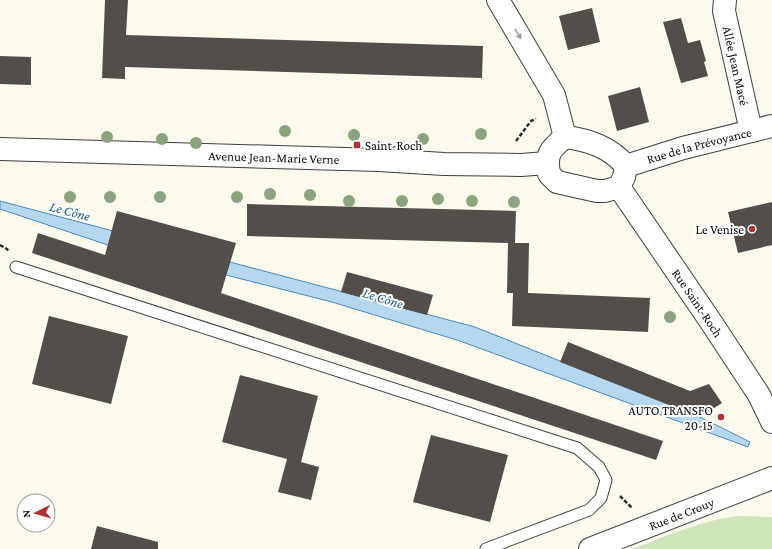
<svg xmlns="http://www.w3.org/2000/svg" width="772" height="549" viewBox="0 0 772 549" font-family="'Crimson Pro',serif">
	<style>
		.green { fill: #cee4ba }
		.water { fill: #b6d8ef; stroke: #458bbf }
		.building { fill: #534e49 }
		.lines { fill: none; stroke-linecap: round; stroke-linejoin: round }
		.service-casing { stroke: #3f3f3f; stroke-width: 13 }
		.minor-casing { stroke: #3f3f3f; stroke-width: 24 }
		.tertiary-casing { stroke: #3f3f3f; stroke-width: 24 }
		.path { stroke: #2e2e2e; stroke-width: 2.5; stroke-dasharray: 4 2; stroke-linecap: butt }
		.service { stroke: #fff; stroke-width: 11 }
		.minor { stroke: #fff; stroke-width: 22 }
		.tertiary { stroke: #fff; stroke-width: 22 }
		.tree { fill: #8ba47e }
		.oneway { fill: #9e9e9e }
		.poi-dot { fill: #ad3234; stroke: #fff; stroke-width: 1.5 }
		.labels { text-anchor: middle; stroke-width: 4; stroke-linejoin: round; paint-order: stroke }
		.street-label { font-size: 13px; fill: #0c0c0c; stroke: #fff }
		.poi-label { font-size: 13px; fill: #0c0c0c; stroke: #fff; text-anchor: end }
		.water-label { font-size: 14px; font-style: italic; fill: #225d91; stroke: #fff }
	</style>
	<rect width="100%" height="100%" fill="#fdfaed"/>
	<path class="green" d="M737,516L772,517V549H633C668,535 700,521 737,516Z"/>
	<polygon class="water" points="0,201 475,327 700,417 750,442 748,447 460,341 332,302 108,245 0,209"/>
	<g class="building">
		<polygon points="105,0 128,0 126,35 483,46 482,78 125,67 125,79 102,78"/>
		<polygon points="592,8 600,42 568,50 559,16"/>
		<polygon points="681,18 688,43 700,40 706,61 704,62 708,76 681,83 663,22"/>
		<polygon points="0,56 31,57 31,85 0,84"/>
		<polygon points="640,87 649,122 617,131 608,96"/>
		<polygon points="772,202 772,245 738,253 728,212"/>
		<polygon points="247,204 516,211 515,243 529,243 528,293 650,298 648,332 512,326 513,293 507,293 508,243 247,236"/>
		<polygon points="117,211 236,243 221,293 663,441 656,460 32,253 38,233 105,255"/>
		<polygon points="347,272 433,295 427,315 341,292"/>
		<polygon points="49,316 128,336 111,404 32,384"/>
		<polygon points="568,342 690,391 709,384 722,403 700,417 560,362"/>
		<polygon points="240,375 318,396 301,462 319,467 311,500 278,492 287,459 222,442"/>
		<polygon points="431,435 508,455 490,522 413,502"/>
		<polygon points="97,526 158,542 158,549 91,549"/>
	</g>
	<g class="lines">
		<g class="service-casing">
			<polyline id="service" points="16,267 577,448 599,467 606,480 601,498 589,510 486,549"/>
		</g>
		<g class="minor-casing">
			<g id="minor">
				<path id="s1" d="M725,0L724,11L751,131"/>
				<path id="s2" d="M626,166L683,148L772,126"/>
				<path id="s3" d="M590,549L772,478"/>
			</g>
		</g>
		<g class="tertiary-casing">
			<g id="tertiary">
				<polyline points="498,0 554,95 565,137"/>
				<path d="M565,137C589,140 610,147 626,166L624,177L619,187L605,191H597L557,182L549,174C546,154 549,150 565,137Z"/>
				<path id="s4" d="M0,149L379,160L444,164L521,165L547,163"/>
				<path id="s5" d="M619,187L711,322L759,395L772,422"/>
			</g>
		</g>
		<g class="path">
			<polyline points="516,141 531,121 536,119"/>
			<polyline points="0,245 7,249 9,252"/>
			<polyline points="620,496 632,508"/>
		</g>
		<use href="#service" class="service"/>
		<use href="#minor" class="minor"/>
		<use href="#tertiary" class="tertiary"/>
	</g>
	<g class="tree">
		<circle cx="285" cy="131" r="6"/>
		<circle cx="481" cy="134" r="6"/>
		<circle cx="354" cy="135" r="6"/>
		<circle cx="107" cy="137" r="6"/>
		<circle cx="162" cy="139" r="6"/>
		<circle cx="423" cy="139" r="6"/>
		<circle cx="196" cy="143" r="6"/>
		<circle cx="270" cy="194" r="6"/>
		<circle cx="310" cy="195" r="6"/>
		<circle cx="70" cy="197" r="6"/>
		<circle cx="110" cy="197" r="6"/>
		<circle cx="160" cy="197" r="6"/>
		<circle cx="237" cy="197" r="6"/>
		<circle cx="438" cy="199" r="6"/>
		<circle cx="349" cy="201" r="6"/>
		<circle cx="402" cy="201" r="6"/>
		<circle cx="472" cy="201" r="6"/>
		<circle cx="514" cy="202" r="6"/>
		<circle cx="670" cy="317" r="6"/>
	</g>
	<defs><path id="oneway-solid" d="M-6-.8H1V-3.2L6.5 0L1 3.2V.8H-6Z"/></defs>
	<use class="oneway" href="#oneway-solid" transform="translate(518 34) rotate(59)"/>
	<g class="poi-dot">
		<rect x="353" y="141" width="8" height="8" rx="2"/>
		<circle cx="752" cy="229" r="4"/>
		<circle cx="721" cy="417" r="4"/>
	</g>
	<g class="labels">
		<g class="street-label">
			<text dy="5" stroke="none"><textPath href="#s1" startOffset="67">Allée Jean Macé</textPath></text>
			<text dy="5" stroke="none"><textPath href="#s2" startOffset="76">Rue de la Prévoyance</textPath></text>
			<text dy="5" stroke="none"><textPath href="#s4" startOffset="274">Avenue Jean-Marie Verne</textPath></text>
			<text dy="5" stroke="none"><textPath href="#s5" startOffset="140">Rue Saint-Roch</textPath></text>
			<text dy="5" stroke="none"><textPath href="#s3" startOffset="98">Rue de Crouy</textPath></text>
		</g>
		<g class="poi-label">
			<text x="365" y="150" text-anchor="start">Saint-Roch</text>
			<text x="744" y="234">Le Venise</text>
			<text x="713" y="415">AUTO TRANSFO<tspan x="713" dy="15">20-15</tspan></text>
		</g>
		<g class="water-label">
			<text transform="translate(70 211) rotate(15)" y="5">Le Cône</text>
			<text transform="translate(383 298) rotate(17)" y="5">Le Cône</text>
		</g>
	</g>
	<g transform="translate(36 513) rotate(265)"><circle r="19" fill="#ffffff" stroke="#9e9e9e"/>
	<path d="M0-3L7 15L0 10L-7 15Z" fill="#ad3234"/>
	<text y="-6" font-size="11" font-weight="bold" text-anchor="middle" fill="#0c0c0c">N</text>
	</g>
</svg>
